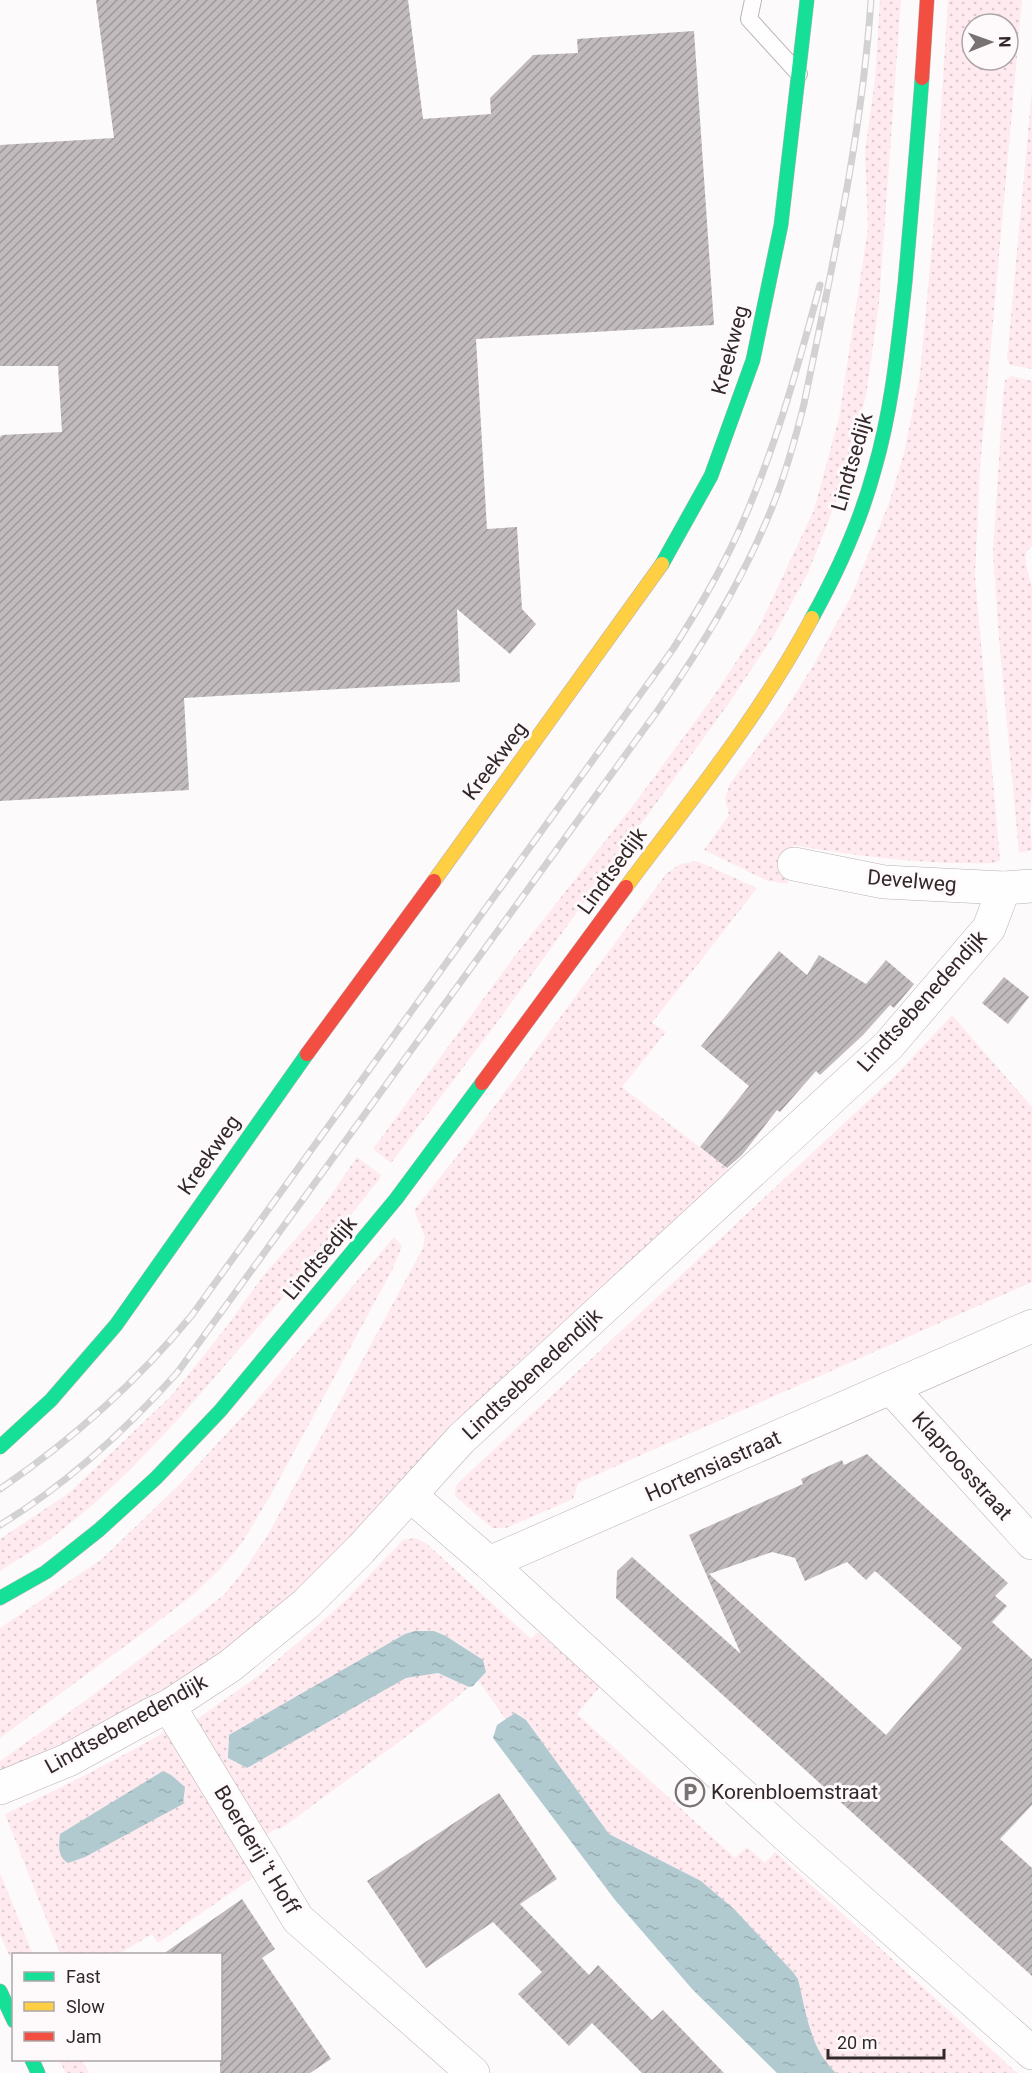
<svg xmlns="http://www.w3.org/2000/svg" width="1032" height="2073" viewBox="0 0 1032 2073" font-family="Roboto,sans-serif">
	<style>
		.grass { fill: url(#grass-dots); fill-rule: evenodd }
		.water { fill: url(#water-ripples) }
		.building { fill: url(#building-hatch); fill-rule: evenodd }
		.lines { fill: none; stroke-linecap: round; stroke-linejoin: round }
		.lane-casing { stroke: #b9b2b5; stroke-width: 18 }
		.street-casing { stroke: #b9b2b5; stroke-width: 34 }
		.fast-casing { stroke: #b9b2b5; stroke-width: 15 }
		.slow-casing { stroke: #b9b2b5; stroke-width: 15 }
		.jam-casing { stroke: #b9b2b5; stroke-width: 15 }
		.lane { stroke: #fffefe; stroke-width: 16 }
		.street { stroke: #fffefe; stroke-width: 33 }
		.fast { stroke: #16e098; stroke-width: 14 }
		.slow { stroke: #ffcf43; stroke-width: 14 }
		.jam { stroke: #f24e42; stroke-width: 14 }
		.rail-casing { stroke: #d3d2d2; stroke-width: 7 }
		.rail { stroke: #fef9fa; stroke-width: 4.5; stroke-dasharray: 14; stroke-linecap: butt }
		.labels { text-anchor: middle; stroke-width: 6; stroke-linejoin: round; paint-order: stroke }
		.street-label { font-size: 21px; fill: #32282a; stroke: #fef9fa }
		.poi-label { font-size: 21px; fill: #32282a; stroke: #fef9fa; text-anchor: start }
	</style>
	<defs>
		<pattern id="grass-dots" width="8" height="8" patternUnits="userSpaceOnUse" patternTransform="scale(1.5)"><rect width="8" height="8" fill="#feeaef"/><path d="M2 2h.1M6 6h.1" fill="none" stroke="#dac9cd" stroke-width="1.8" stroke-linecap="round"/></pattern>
		<pattern id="water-ripples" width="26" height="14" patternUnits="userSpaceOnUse" patternTransform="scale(1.5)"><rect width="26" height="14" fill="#b0cad0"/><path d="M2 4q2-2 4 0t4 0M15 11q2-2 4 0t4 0" fill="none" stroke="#98aeb3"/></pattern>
		<pattern id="building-hatch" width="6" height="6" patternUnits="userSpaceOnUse" patternTransform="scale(1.5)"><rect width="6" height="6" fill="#c1bbbd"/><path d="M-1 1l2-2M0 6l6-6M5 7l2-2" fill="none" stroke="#9d989a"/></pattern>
	</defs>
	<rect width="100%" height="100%" fill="#fdfafb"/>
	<g class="grass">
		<polygon points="880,0 901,0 879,302 866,396 837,499 808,573 774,635 729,703 498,1021 391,1163 373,1149 514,957 635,803 711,700 759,627 814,510 839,418 868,228 865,151 875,80"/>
		<path d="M948,0H1022L980,467L975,576L1000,860L996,863C928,865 861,857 794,845L788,884L768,881L704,850L729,815L725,798L730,784L785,710L813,666L851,597L889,503L904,453L920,375L933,234ZM972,24H1008V60H972Z"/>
		<polygon points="1032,90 1032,369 1011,365 1007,360"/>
		<path d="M1012,376L1032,381V546C1019,554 1029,574 1032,586V789L1030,820L1032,850L1019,853L999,638L993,553L1003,398L1005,380Z"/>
		<polygon points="697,861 757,888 652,1023 666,1032 622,1087 729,1170 509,1375 311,1579 210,1662 154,1700 0,1779 0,1761 89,1698 224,1595 247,1566 269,1533 423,1248 425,1237 414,1210 465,1146 666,874 680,864"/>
		<polygon points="952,1015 1032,1107 1032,1282 578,1483 573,1499 506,1528 492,1528 455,1496 456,1486 460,1481 897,1074"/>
		<path d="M357,1157L381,1175L378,1181C327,1245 275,1308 221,1370C170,1429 117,1489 54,1536C37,1549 18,1559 0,1571V1539L69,1493L171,1396L224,1330L263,1276L320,1211Z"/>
		<polygon points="394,1237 402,1246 392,1270 274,1489 242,1543 220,1569 194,1594 155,1624 0,1738 0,1628 102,1559 180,1484 253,1405"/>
		<path d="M415,1538L427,1544L531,1639L538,1632L600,1687L577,1714L735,1858L747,1847L765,1863L775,1852L1017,2073H836C810,2049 806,2012 798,1979L793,1972L734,1909L701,1881L609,1834L526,1720L515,1713L506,1720L478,1680L486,1672C470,1649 459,1641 434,1631L228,1739V1758L247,1768L406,1678L438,1673L469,1687L438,1713L282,1828L274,1830L265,1836L196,1720L261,1674L308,1634L345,1601L403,1540Z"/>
		<path d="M166,1731L255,1876L158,1943L152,1934L119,1954H60L5,1814C60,1788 114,1762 166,1731Z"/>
		<polygon points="0,1873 33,1954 14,1954 13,1964 0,1934"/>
		<polygon points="59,2060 82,2060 89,2073 66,2073"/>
	</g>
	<g class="water">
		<polygon points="415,1631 434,1631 446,1636 483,1660 486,1672 473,1686 469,1687 438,1673 406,1678 247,1768 228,1758 229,1735 405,1634"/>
		<path d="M515,1713L526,1720L609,1834L701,1881L734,1909L793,1972L798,1979C806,2012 810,2049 836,2073H777L693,1990L615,1900L493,1738L497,1725Z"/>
		<path d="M163,1771L171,1775L185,1787L183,1804L85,1857L68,1863C57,1857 59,1845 60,1834Z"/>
	</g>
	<g class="building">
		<polygon points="96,0 408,0 423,119 491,114 490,98 533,55 578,53 577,39 694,31 714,325 476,339 487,529 517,527 522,609 536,624 510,654 457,609 460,682 184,698 189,790 0,801 0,437 2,435 62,432 58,366 0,366 0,145 114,138"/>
		<polygon points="779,951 807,975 819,955 866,984 886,960 914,984 894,1008 890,1005 863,1035 820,1075 816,1071 780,1112 777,1110 742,1155 727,1168 700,1147 749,1086 701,1046"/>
		<polygon points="1004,977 1029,997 1008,1024 982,1003"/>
		<path d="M867,1454L1008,1583L995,1596L1007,1606L992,1622L1032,1659V1805L1000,1839L1032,1868V1976L616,1598L617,1571L632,1557L741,1654L689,1535L803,1484L801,1479L842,1460L844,1465ZM772,1552L795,1558L805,1581L847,1562L866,1580L875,1571L962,1648L886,1735L709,1574Z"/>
		<polygon points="499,1793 557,1879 520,1904 589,1975 598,1965 652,2020 663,2010 724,2073 642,2073 592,2023 569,2046 518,1994 542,1972 493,1922 426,1968 367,1881"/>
		<polygon points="242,1899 275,1949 262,1958 331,2059 310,2073 220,2073 220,1954 163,1954"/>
	</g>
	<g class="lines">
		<g class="lane-casing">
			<polyline id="lane" points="753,0 749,19 799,74"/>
		</g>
		<g class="street-casing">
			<g id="street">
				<polyline points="794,864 884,882 1004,888 1032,886"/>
				<polyline points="891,1388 1032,1543"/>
				<polyline points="410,1495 489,1563 786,1835 1032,2053"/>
				<polyline points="489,1563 1032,1326"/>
				<polyline points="169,1706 298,1919 473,2073"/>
				<polyline points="0,1788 68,1760 152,1714 169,1706 230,1666 306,1604 361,1549 461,1439 888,1046 989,928 1004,888"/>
			</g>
		</g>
		<g class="fast-casing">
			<g id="fast">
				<polyline points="662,564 711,476 753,360 781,225 807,0"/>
				<path d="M812,618C838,571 860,523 874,471C892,410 898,346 905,283C911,215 917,147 922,78"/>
				<polyline points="0,1447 51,1400 116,1325 307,1054"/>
				<polyline points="0,1598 46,1572 99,1530 156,1478 220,1411 396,1199 482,1083"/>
				<polyline points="0,1991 14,2021"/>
				<polyline points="32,2060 38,2073"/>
			</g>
		</g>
		<g class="slow-casing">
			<g id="slow">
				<polyline points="434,881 662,564"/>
				<path d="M626,887C691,800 761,714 812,618"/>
			</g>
		</g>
		<g class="jam-casing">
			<g id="jam">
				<polyline points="922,78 927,0"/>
				<polyline points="307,1054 434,881"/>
				<polyline points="482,1083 626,887"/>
			</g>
		</g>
		<use href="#lane" class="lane"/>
		<use href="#street" class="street"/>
		<use href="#fast" class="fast"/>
		<use href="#slow" class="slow"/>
		<use href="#jam" class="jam"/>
		<g class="rail-casing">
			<g id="rail">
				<path d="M0,1489C72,1440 136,1383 192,1315L673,649C696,613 718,576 736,537C773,457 797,370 820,285"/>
				<path d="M0,1525C67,1484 124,1432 177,1373L658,710C702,647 742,582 771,510C785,476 795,440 804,404C831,271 862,136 871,0"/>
			</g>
		</g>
		<use href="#rail" class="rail"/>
	</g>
	<defs>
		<g id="parking-ring" transform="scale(1.5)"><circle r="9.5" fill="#fef9fa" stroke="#797273" stroke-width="1.5"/><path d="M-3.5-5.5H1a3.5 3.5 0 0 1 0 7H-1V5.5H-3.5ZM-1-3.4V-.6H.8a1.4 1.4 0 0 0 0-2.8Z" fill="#797273"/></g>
	</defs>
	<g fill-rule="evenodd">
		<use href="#parking-ring" x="690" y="1792"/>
	</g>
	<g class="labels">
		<g class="street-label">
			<text transform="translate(730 350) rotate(-75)" y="7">Kreekweg</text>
			<text transform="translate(852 462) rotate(-74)" y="7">Lindtsedijk</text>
			<text transform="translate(495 761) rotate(-53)" y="7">Kreekweg</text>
			<text transform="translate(612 871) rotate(-54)" y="7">Lindtsedijk</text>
			<text transform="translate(912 881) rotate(5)" y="7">Develweg</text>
			<text transform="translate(922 1001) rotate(-48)" y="7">Lindtsebenedendijk</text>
			<text transform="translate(209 1155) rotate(-55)" y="7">Kreekweg</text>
			<text transform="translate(320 1258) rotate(-50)" y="7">Lindtsedijk</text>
			<text transform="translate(532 1374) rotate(-43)" y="7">Lindtsebenedendijk</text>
			<text transform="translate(713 1466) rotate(-24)" y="7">Hortensiastraat</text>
			<text transform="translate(962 1466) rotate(48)" y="7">Klaproosstraat</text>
			<text transform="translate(126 1724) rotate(-29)" y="7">Lindtsebenedendijk</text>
			<text transform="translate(257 1850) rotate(59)" y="7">Boerderij 't Hoff</text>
		</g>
		<g class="poi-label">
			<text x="711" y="1799">Korenbloemstraat</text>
		</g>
	</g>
	<rect x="12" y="1953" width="210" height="108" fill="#fef9fa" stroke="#aca5a7" stroke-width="1.5"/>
	<rect x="24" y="1972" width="30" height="9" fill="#16e098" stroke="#aca5a7" stroke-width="1.5"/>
	<text x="66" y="1983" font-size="18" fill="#32282a">Fast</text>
	<rect x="24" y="2002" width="30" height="9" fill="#ffcf43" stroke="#aca5a7" stroke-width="1.5"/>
	<text x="66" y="2013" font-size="18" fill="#32282a">Slow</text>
	<rect x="24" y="2032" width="30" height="9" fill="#f24e42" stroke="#aca5a7" stroke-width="1.5"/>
	<text x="66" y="2043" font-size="18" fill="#32282a">Jam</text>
	<g transform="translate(990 42) rotate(89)"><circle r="28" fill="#fef9fa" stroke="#aca5a7" stroke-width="1.5"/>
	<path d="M0-4.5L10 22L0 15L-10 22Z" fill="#797273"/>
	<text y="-9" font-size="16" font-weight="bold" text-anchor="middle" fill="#32282a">N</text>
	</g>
	<path d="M828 2049v9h116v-9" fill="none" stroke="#32282a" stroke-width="3"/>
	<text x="837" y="2049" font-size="18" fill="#32282a" stroke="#fef9fa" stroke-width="4.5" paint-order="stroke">20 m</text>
</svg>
